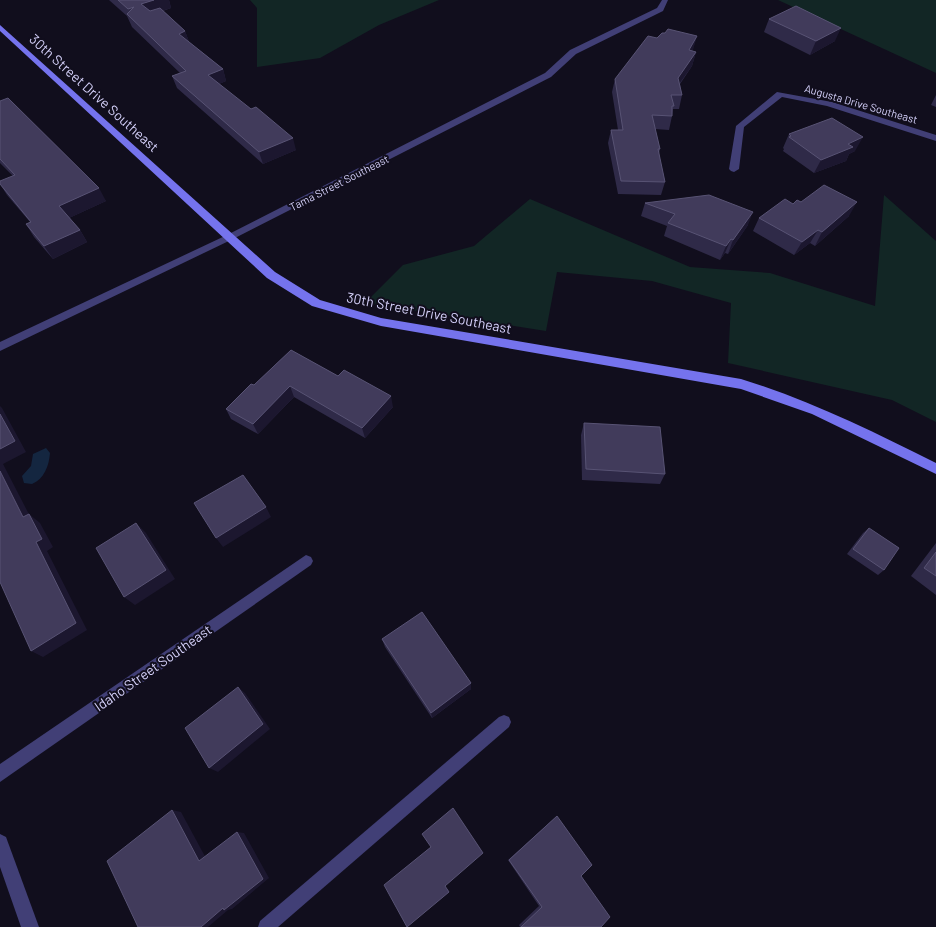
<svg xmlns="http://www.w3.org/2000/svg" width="936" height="927" viewBox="0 0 936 927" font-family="Barlow,sans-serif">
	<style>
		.green { fill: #122625 }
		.water { fill: #142640 }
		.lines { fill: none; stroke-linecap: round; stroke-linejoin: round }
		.service { fill: #413f76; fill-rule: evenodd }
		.minor { fill: #413f76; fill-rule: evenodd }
		.secondary { fill: #7573ed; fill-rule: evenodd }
		.wall { fill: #2f2a48 }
		.shaded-wall { fill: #1c172f }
		.building { fill: #413b5b; stroke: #585374 }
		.labels { text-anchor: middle; stroke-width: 4; stroke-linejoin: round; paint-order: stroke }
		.far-street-label { font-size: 11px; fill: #d4d0f9; stroke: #110e1d }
		.street-label { font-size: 14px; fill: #d4d0f9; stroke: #110e1d }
	</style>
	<rect width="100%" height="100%" fill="#110e1d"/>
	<g class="green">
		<polygon points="250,0 439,0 379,25 320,58 257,67 257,8"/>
		<polygon points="778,0 936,0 936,73"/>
		<polygon points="884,195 936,241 936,422 892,400 728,363 731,303 652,281 557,272 546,331 365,303 403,265 474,246 530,199 690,267 770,273 875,306"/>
	</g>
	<path class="water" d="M46,448L50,453C49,466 44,479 32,484L24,483L22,476L31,466L33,454Z"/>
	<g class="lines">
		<polygon class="service" points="504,715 509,717 511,722 509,727 278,927 258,927 260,921 499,717"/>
		<g class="minor">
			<polygon points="662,0 668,0 663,11 576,54 551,77 233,239 0,351 0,342 227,235 545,73 570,50 657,8"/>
			<polygon points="777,92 832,102 936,135 936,141 827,106 782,97 744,127 739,169 734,172 731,171 729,169 736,126"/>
			<polygon points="306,555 311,557 313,561 311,565 0,782 0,764"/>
			<polygon points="0,834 6,837 39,927 21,927 0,867"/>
		</g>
		<path class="secondary" d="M0,25L275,272L320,300L381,318L741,379C809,400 872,431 936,463V474L812,414L741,389L381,326L312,306L267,278L0,31Z"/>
	</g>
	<g class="wall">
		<polygon points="109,0 169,0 171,8 163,11 185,31 189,42 223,69 226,81 219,84 296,150 263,164 177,88 172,76 180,73 132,27 127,16"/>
		<polygon points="769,19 835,41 810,55 764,32"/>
		<polygon points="665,33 697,36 692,51 696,52 692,66 680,84 682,95 679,109 673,109 672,116 669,130 655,129 660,149 659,154 665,182 661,195 618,194 608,143 611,130 618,130 612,92 615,79 657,38"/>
		<polygon points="936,95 936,107 931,105"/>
		<polygon points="0,101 106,201 69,218 80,230 87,242 53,259 34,237 26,224 30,222 7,195 0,184 13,176 0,163"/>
		<polygon points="789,134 855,151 849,154 846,161 814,173 783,151 784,149 783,148"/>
		<polygon points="801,202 849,216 815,246 810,243 794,255 753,231 759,218 793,204"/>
		<polygon points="645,203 748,225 728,254 725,253 720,260 664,236 667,226 641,216"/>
		<polygon points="291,350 393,407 365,438 294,397 258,434 231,419 226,409 254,385"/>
		<polygon points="584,423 665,474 660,484 582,480 581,435"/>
		<polygon points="869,528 884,570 878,575 847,554 863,533"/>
		<polygon points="936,543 936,595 911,576"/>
		<polygon points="382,639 471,689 432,718 385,647"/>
		<polygon points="557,816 581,876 601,927 520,927 519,925 539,906 508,860"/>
	</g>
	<g class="shaded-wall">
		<polygon points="154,0 169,0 171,8 146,16 141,4"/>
		<polygon points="841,28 835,41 810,55 816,41"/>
		<polygon points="185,31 190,44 179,34"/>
		<polygon points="697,36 693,50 685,64 689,50"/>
		<polygon points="696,52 692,66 674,91 678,78"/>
		<polygon points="223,69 226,81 212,87 208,75"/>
		<polygon points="863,137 855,151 849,154 846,161 814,173 821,160 848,144"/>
		<polygon points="293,138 296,150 263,164 259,152"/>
		<polygon points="99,188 106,201 67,219 59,206"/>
		<polygon points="857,202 849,216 815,246 822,232"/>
		<polygon points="753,212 748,225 728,254 733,240"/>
		<polygon points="80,230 87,242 53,259 44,246"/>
		<polygon points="818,230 810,243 794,255 802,242"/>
		<polygon points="731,239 725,253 720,260 726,246"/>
		<polygon points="290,386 294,397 258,434 253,424"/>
		<polygon points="391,396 393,407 365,438 362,428"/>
		<polygon points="0,406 2,408 26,452 3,464 35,526 23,517 0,471"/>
		<polygon points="266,507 271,517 223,547 216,538"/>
		<polygon points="29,514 40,523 53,547 47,551 87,630 43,657 31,651 36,542"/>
		<polygon points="136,523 146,533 175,579 135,605 124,597"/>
		<polygon points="471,683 471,689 432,718 431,713"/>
		<polygon points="238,687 245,693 270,729 218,772 209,768"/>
		<polygon points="172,810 181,812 208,862 199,861"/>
		<polygon points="237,832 244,833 269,878 232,909 228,910 208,927 201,927 223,908"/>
	</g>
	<g class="building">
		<polygon points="118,0 154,0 141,4 150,11 160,8 185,31 179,34 223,69 208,75 251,109 256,107 293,138 259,152 172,76 186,71 127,14 134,7 128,9"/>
		<polygon points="796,6 841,28 816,41 769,19"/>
		<polygon points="668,29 697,36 689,50 696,52 678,78 682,95 671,95 674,106 672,106 672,116 652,115 660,149 658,149 665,182 621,181 611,130 623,130 615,79 648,36 657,38 662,33 665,33"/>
		<polygon points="8,98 99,188 59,206 80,230 44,246 26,224 31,222 0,184 0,181 15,175 0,159 0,101"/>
		<polygon points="832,118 863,137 848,144 853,147 821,160 789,137 791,136 789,134"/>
		<polygon points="824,185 857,202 822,232 818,230 802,242 759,218 785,199 793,204 797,200 801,202"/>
		<polygon points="709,195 753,212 733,240 731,239 726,246 668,223 675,214 645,203"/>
		<polygon points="291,350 338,376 344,370 391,396 362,428 290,386 253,424 226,409 251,384 254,385"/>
		<polygon points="0,414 15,441 0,449"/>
		<polygon points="584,423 660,427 665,474 586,469"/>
		<polygon points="0,471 23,517 29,514 42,539 36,542 76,623 31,651 0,582"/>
		<polygon points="243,475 266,507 216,538 194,503"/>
		<polygon points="136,523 166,570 124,597 96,548"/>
		<polygon points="869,528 899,548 884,570 853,549"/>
		<polygon points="936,552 936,576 924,568"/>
		<polygon points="422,612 471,683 431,713 382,639"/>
		<polygon points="238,687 263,724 209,768 185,728"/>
		<polygon points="453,808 483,853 445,886 449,892 407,927 384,885 431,847 422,834"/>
		<polygon points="172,810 199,861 237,832 263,879 224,910 223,908 201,927 138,927 107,861"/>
		<polygon points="557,816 592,865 581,876 610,917 601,927 521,927 542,907 509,860"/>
	</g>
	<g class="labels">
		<g class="far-street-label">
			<text transform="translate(861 104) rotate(16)" y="4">Augusta Drive Southeast</text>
			<text transform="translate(339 183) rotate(-27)" y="4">Tama Street Southeast</text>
		</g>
		<g class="street-label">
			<text transform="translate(94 93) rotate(42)" y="5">30th Street Drive Southeast</text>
			<text transform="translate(429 313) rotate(11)" y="5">30th Street Drive Southeast</text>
			<text transform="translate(153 668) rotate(-35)" y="5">Idaho Street Southeast</text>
		</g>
	</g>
</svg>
